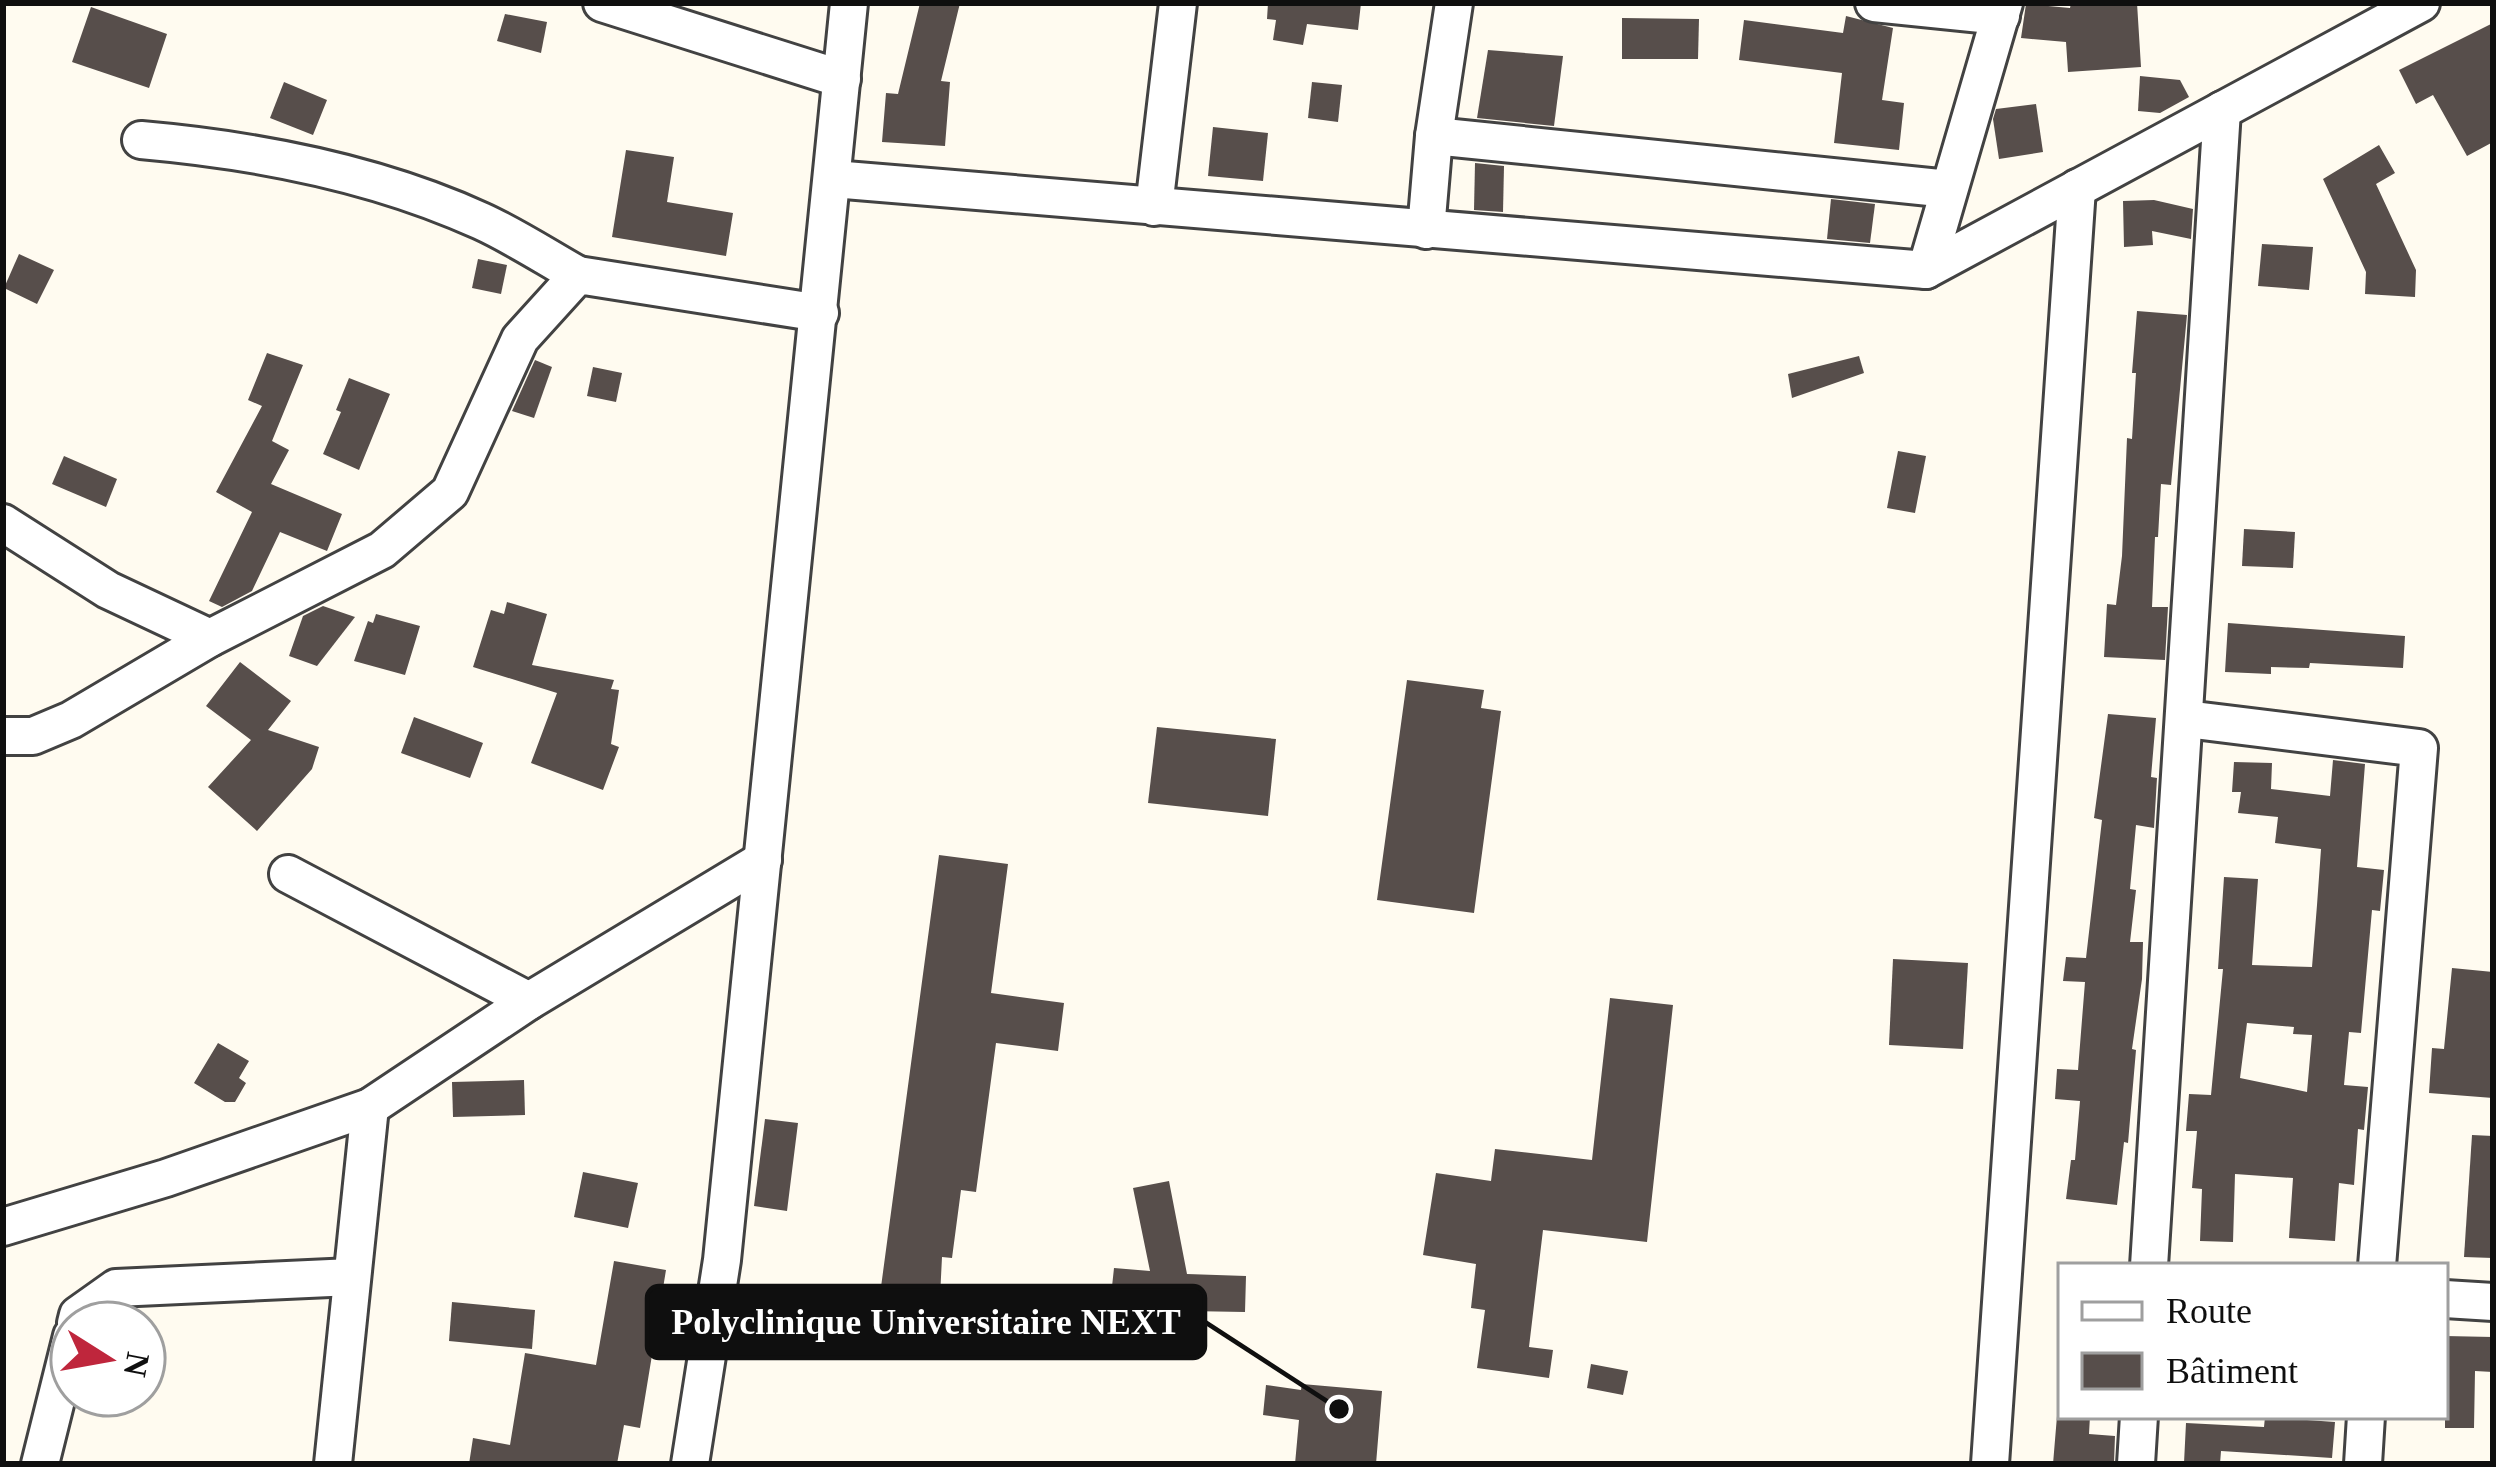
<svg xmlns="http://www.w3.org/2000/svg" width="2496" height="1467" viewBox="0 0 2496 1467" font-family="Georgia,serif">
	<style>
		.building { fill: #574e4b; fill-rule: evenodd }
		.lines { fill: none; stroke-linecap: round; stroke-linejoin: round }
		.minor-casing { stroke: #424242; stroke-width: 42 }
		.minor { stroke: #fff; stroke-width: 36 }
		.leader { fill: none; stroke: #0f0f0f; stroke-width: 4.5 }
		.callout-dot { fill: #0f0f0f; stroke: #fff; stroke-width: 4.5 }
		.callout { fill: #0f0f0f; stroke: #0f0f0f; stroke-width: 4.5 }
		.callout-label { font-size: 36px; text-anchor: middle; font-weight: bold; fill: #fff }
	</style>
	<rect width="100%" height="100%" fill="#fffbf0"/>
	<g class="building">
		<polygon points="920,3 960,3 941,81 950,82 945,146 882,142 886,93 898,94"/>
		<polygon points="1268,3 1361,3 1358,30 1307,24 1303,45 1273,40 1276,20 1267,19"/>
		<polygon points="2071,3 2137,3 2141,67 2068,72 2066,42 2021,38 2026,4 2070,8"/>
		<polygon points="91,7 167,34 149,88 72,62"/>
		<polygon points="505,14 547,22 541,53 497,41"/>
		<polygon points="1846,16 1893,28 1882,100 1904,103 1899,150 1834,143 1842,73 1739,60 1744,20 1843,33"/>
		<polygon points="1622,18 1699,19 1698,59 1622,59"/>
		<polygon points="2493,23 2493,142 2467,156 2433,95 2416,104 2399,70"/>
		<polygon points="1488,50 1563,56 1554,126 1477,118"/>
		<polygon points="2140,76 2180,80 2189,97 2160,113 2138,111"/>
		<polygon points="284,82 327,100 313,135 270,118"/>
		<polygon points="1312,82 1342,85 1338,122 1308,118"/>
		<polygon points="2036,104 2043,152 1999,159 1993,119 1996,109"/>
		<polygon points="1213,127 1268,133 1263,181 1208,176"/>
		<polygon points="2379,145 2395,173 2376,184 2416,270 2415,297 2365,294 2366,272 2323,179"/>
		<polygon points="626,150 674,157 667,202 733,213 726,256 612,237"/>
		<polygon points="1475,163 1504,166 1503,212 1474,210"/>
		<polygon points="1831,199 1875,204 1870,243 1827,239"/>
		<polygon points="2154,200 2193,209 2191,239 2152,231 2153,245 2124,247 2123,201"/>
		<polygon points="2262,244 2313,247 2309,290 2258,286"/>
		<polygon points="19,254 54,270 37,304 4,288"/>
		<polygon points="478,259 507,265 501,294 472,288"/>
		<polygon points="2137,311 2187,315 2171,485 2161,484 2158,537 2155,537 2152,607 2168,607 2165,660 2104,657 2107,604 2116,605 2122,556 2127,438 2132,439 2136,373 2132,373"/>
		<polygon points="267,353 303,365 272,441 289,450 271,484 342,514 327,551 280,532 252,591 222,607 209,601 252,512 216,492 262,406 248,400"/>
		<polygon points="1859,356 1864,373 1792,398 1788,374"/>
		<polygon points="535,360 552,367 534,418 512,411"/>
		<polygon points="593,367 622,373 616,402 587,396"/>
		<polygon points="349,378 390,394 359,470 323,454 341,412 336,410"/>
		<polygon points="1898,451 1926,456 1915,513 1887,508"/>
		<polygon points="64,456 117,479 106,507 52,484"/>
		<polygon points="2244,529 2295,532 2293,568 2242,566"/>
		<polygon points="507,602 547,614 532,665 614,680 611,689 619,690 611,744 619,747 603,790 531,763 557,693 473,667 491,610 504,614"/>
		<polygon points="323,606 355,617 317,666 289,656 303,616"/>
		<polygon points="376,614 420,626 405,675 354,661 368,621 373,623"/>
		<polygon points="2228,623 2405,636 2403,668 2310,663 2309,668 2271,667 2271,674 2225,672"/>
		<polygon points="240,662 291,701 268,730 319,747 312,769 257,831 208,787 251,740 206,706"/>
		<polygon points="1407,680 1484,690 1481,708 1501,711 1474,913 1377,900"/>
		<polygon points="2108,714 2156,718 2151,777 2157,778 2154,828 2136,825 2130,889 2136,890 2130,942 2143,942 2142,979 2132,1049 2136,1050 2128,1143 2124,1142 2117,1205 2066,1199 2071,1160 2075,1160 2080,1101 2055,1099 2057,1069 2078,1070 2085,982 2063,981 2066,957 2086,958 2102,820 2094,818"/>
		<polygon points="414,717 483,743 470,778 401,753"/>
		<polygon points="1157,727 1276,739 1268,816 1148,803"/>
		<path d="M2333,760L2365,764L2357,867L2384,870L2380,911L2372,910L2361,1033L2349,1032L2344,1085L2368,1087L2364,1130L2358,1129L2354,1185L2339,1183L2335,1241L2289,1238L2293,1178L2235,1174L2233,1242L2200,1241L2202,1189L2192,1188L2197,1131H2186L2189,1094L2211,1095L2223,969H2218L2224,877L2258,879L2252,965L2312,967L2317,905L2321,849L2275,843L2278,817L2238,813L2241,792H2232L2234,762L2272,763L2271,789L2330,796ZM2247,1023L2294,1027L2293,1034L2312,1035L2307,1092L2240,1078Z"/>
		<polygon points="939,855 1008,864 991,993 1064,1003 1058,1051 996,1043 976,1192 961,1190 952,1258 942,1257 938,1337 831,1332 833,1285 881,1287"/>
		<polygon points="1893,959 1968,963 1963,1049 1889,1045"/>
		<polygon points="2452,968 2493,972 2493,1098 2429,1093 2432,1048 2444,1049"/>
		<polygon points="1610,998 1673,1005 1647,1242 1543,1230 1529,1347 1553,1350 1549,1378 1477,1368 1485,1310 1471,1308 1476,1264 1423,1255 1436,1173 1491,1181 1495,1149 1592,1160"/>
		<polygon points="218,1043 249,1061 239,1078 246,1083 235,1102 225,1102 194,1083"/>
		<polygon points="524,1080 525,1115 453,1117 452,1082"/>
		<polygon points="765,1119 798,1123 787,1211 754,1206"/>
		<polygon points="2472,1135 2493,1136 2493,1258 2464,1257"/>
		<polygon points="583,1172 638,1183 628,1228 574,1217"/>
		<polygon points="1169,1181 1187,1274 1246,1276 1245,1312 1188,1311 1188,1304 1111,1296 1114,1268 1150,1271 1133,1188"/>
		<polygon points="614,1261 666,1270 640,1428 624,1425 617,1464 469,1464 473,1438 510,1445 525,1353 596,1365"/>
		<polygon points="452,1302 535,1310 532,1349 449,1341"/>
		<polygon points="2445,1336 2493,1337 2493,1372 2475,1371 2474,1428 2445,1428"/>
		<polygon points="1591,1364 1628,1371 1623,1395 1587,1388"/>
		<polygon points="1302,1384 1382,1391 1376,1464 1295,1464 1299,1420 1263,1415 1266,1385 1301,1390"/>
		<polygon points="2057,1416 2090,1416 2089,1434 2115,1436 2114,1463 2053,1464"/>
		<polygon points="2265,1417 2335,1422 2332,1458 2221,1451 2220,1464 2184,1463 2186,1423 2264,1427"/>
	</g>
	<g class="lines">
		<g class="minor-casing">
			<g id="minor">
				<polyline points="602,3 842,79"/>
				<polyline points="1874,3 2001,16"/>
				<polyline points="1434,136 1949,189"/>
				<path d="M141,140C254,150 376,173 481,221C514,236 546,257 578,275"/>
				<polyline points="833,179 1926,270 2421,3"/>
				<polyline points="1154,207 1178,3"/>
				<polyline points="1426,230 1434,136 1454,3"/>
				<polyline points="1926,270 2004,3"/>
				<polyline points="3,523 108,590 210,638"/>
				<polyline points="2186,719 2419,748 2377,1266"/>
				<polyline points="3,736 33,736 71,720 210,638 382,550 450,492 520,339 578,275 820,313"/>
				<polyline points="288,874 529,1001"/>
				<polyline points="3,1227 166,1178 370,1107 529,1001 763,860"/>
				<polyline points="2149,1266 2222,110"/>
				<polyline points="2445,1299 2493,1302"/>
				<polyline points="76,1323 78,1315 116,1288 352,1277"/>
				<polyline points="40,1464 72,1336"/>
				<polyline points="333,1464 370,1107"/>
				<polyline points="690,1464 722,1260 849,3"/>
				<polyline points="1990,1464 2077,188"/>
				<polyline points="2136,1464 2139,1416"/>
				<polyline points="2363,1464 2366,1416"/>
			</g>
		</g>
		<use href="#minor" class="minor"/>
	</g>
	<path class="leader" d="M1339 1409L1205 1322"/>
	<circle class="callout-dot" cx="1339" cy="1409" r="12"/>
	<rect class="callout" x="647" y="1286" width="558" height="72" rx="12"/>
	<g class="callout-label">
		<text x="926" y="1334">Polyclinique Universitaire NEXT</text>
	</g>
	<rect width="2496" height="1467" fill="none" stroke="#0f0f0f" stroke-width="12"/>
	<rect x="2058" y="1263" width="390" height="156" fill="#ffffff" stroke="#9f9f9f" stroke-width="3"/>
	<rect x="2082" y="1302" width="60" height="18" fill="#ffffff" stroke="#9f9f9f" stroke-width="3"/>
	<text x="2166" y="1323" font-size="36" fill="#0f0f0f">Route</text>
	<rect x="2082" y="1353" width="60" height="36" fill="#574e4b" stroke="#9f9f9f" stroke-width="3"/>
	<text x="2166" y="1383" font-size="36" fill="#0f0f0f">Bâtiment</text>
	<g transform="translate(108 1359) rotate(101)"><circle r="57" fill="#ffffff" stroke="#9f9f9f" stroke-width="3"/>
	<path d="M0-9L21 45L0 30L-21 45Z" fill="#bf263c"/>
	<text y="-18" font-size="33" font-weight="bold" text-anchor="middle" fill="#0f0f0f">N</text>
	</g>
</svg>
